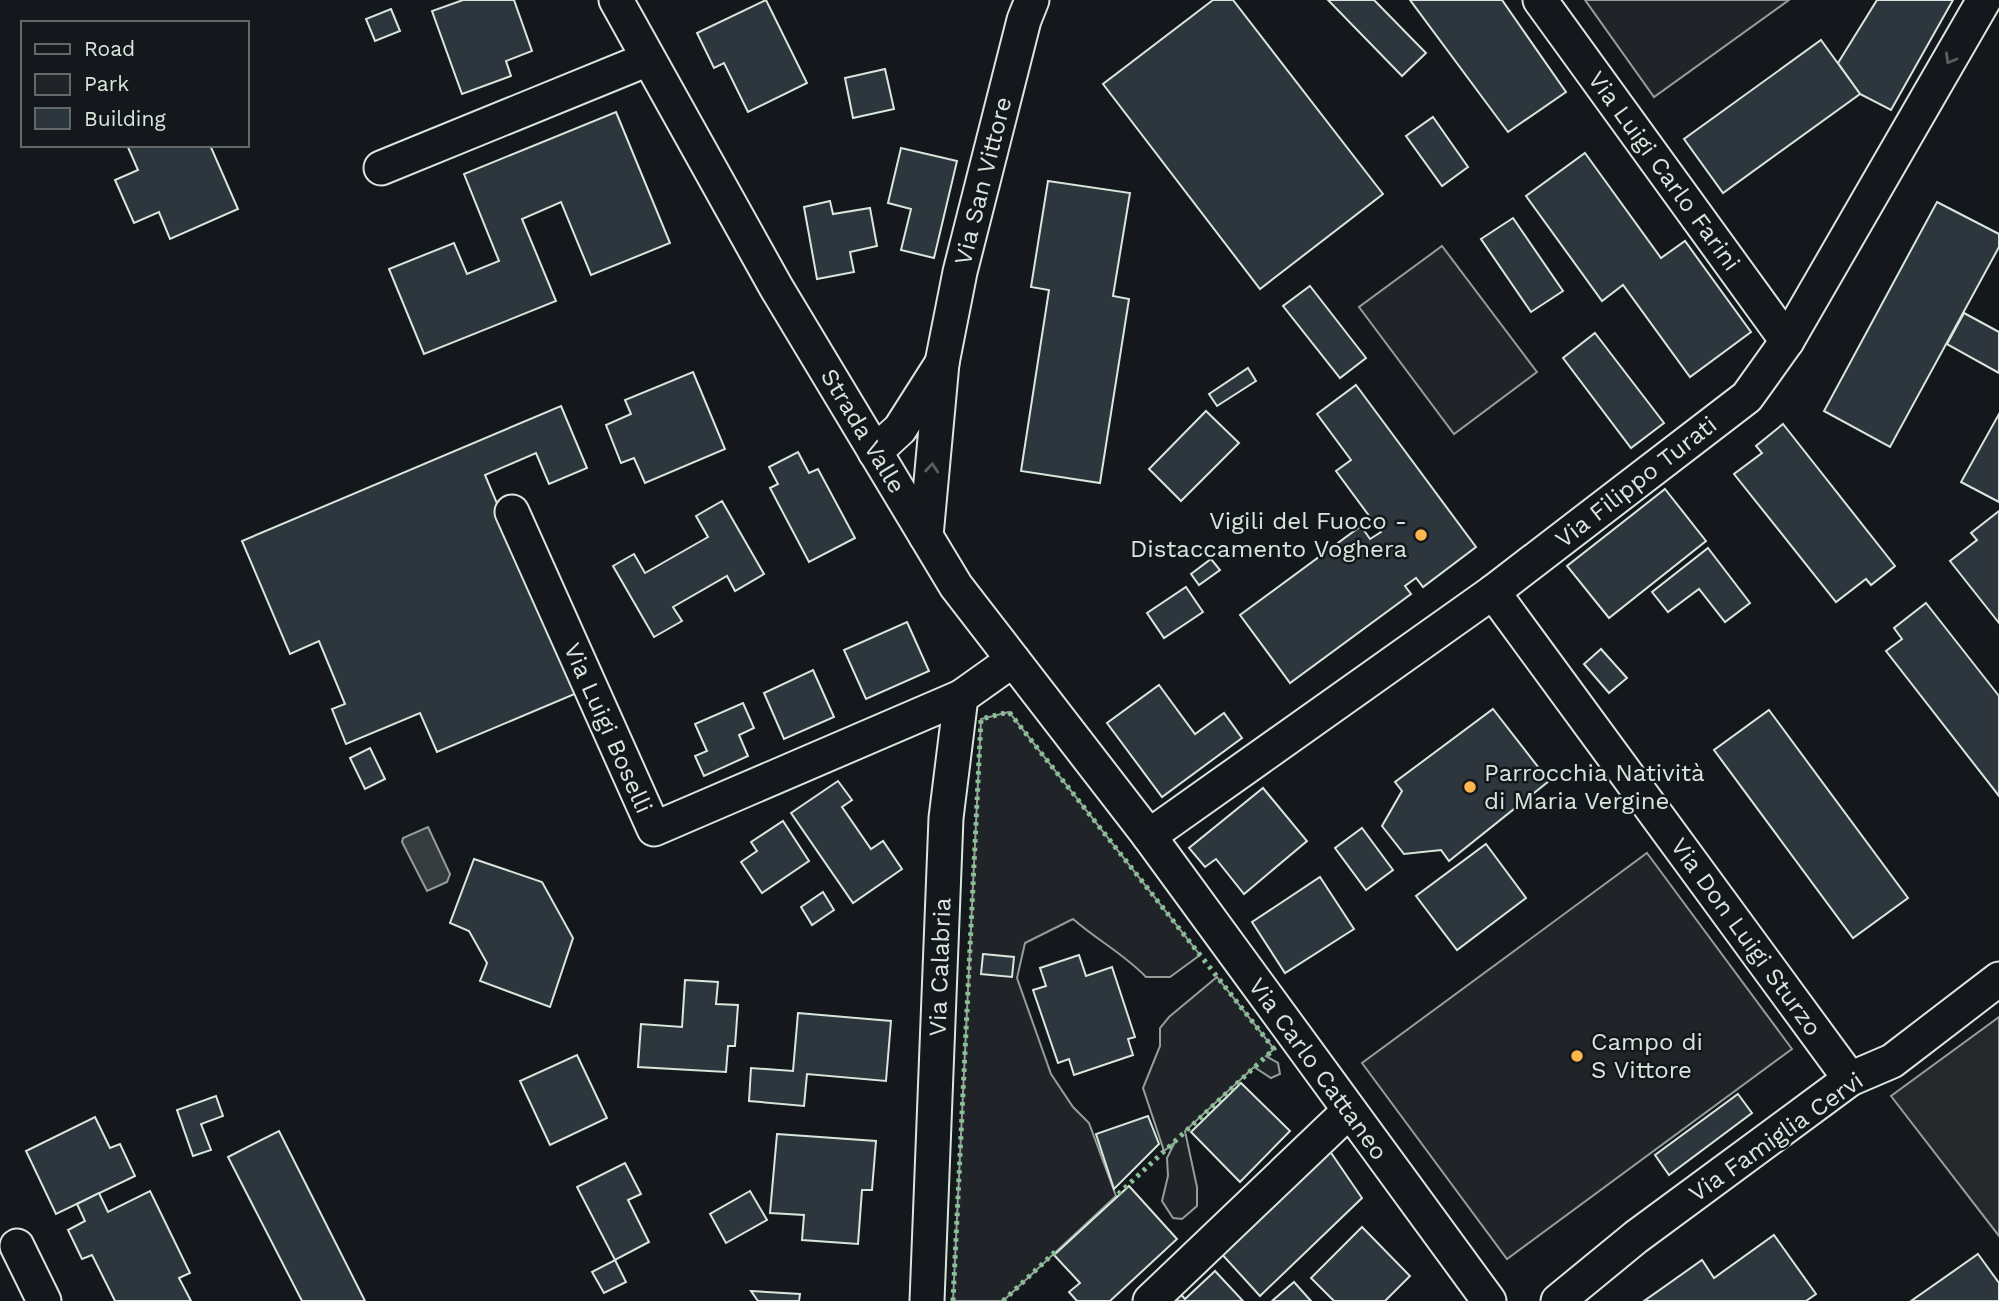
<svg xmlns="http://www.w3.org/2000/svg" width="1999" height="1301" viewBox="0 0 1999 1301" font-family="'Work Sans',sans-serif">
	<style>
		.green { fill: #202428; stroke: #939e99; stroke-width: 2 }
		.parking { fill: #24282b; stroke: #939e99; stroke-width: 2 }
		.water { fill: #363b3e; stroke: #939e99; stroke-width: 2 }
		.building { fill: #2c363c; stroke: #d8e6dc; stroke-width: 2 }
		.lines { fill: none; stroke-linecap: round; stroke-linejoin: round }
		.street-casing { stroke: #d8e6dc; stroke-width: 37 }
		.street { stroke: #14181c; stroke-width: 33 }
		.hedge { stroke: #8ac095; stroke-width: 5; stroke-dasharray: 3.5 5; stroke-linecap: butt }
		.oneway { stroke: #59605f }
		.poi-dot { fill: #ffb74d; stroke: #14181c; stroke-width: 2.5 }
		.labels { text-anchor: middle; stroke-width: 5; stroke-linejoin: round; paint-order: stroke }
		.street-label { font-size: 24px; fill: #d8e6dc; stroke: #14181c }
		.poi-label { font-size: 24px; fill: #d8e6dc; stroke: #14181c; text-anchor: start }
	</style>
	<rect width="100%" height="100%" fill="#14181c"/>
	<g class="green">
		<polygon points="1585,0 1789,0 1654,97"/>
		<polygon points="1442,246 1537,372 1454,434 1359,307"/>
		<path d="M1009,712L1200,955L1170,977H1146C1124,954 1097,940 1073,919L1025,943L1017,978L1051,1074L1073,1107L1089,1123L1116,1196L1003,1301H953L981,719Z"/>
		<polygon points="1647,853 1792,1049 1507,1259 1362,1063"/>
		<polygon points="1217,977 1274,1049 1266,1056 1278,1063 1280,1074 1271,1078 1254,1067 1185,1131 1197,1187 1197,1206 1182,1219 1173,1218 1162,1201 1168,1176 1167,1158 1175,1142 1164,1151 1143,1088 1160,1046 1160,1028 1169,1017"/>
	</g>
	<polygon class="parking" points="1999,1017 1999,1236 1891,1096"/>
	<polygon class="water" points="428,827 450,874 447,882 427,891 402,842 403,838"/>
	<g class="building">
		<polygon points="463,0 514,0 532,51 506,61 511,76 462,94 432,11"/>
		<polygon points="766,0 807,83 748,112 724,63 714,68 697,33"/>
		<polygon points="1213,0 1233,0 1383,194 1260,289 1103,84"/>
		<polygon points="1328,0 1374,0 1426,53 1402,76"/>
		<polygon points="1410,0 1502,0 1566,92 1508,132"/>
		<polygon points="1877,0 1953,0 1891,110 1860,94 1838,63"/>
		<polygon points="391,9 400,31 375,41 366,19"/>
		<polygon points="1821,40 1860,94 1723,193 1684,139"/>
		<polygon points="885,69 894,109 853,118 845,78"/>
		<polygon points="616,112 670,243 591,275 561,202 522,219 556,301 424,354 389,269 454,243 467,274 499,261 464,174"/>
		<polygon points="1433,117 1468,167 1442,186 1406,136"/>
		<polygon points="127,145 210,145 238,209 170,239 159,212 134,223 115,180 138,170"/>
		<polygon points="901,148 957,161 934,258 901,250 911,209 888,203"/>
		<polygon points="1585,153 1661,258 1685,241 1751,332 1690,377 1623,285 1602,301 1526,196"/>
		<polygon points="1048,181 1130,193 1113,296 1129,299 1100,483 1021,471 1049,290 1031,287"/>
		<polygon points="830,201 833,214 870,208 877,246 850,252 854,272 817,279 804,207"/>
		<polygon points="1937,202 1999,234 1999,247 1890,447 1824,411"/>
		<polygon points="1513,218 1563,291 1531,312 1481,239"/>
		<polygon points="1310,286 1366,358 1340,378 1283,306"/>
		<polygon points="1964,313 1999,332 1999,373 1947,344"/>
		<polygon points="1595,333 1664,423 1631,448 1563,358"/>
		<polygon points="1248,368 1256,381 1217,406 1209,394"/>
		<polygon points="693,372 725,449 645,483 634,458 621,463 606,425 631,414 625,400"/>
		<polygon points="1356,385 1476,547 1423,587 1416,578 1405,586 1411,594 1290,683 1240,615 1361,526 1370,539 1381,532 1336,471 1351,460 1317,414"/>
		<polygon points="561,406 587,468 549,484 536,453 485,475 577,693 437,752 420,713 346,744 332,709 345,704 319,641 290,654 242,541"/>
		<polygon points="1206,411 1239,443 1181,501 1149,469"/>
		<polygon points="1999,414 1999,502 1961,482"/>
		<polygon points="1783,424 1895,566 1871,585 1866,579 1836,602 1734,474 1762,453 1756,446"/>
		<polygon points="798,452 809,473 818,469 855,538 809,562 770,488 778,484 769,467"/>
		<polygon points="1665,489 1706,541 1609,618 1567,566"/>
		<polygon points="722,501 764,574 735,591 727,576 673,607 682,621 654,637 613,566 634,554 645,573 708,537 696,516"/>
		<polygon points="1999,511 1999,623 1950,561 1977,540 1971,533"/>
		<polygon points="1708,548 1750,603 1725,622 1699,589 1668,612 1652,592"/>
		<polygon points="1211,559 1220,570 1199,585 1191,574"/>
		<polygon points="1186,587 1203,612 1164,638 1147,613"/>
		<polygon points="1926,603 1999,696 1999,796 1886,651 1902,639 1894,628"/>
		<polygon points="907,622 929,671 866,699 844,650"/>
		<polygon points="1601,649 1627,678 1609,693 1584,664"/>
		<polygon points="813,670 834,717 784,739 764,693"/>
		<polygon points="1159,685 1195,734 1224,713 1242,738 1162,797 1107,723"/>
		<polygon points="743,703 754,728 739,735 748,756 704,776 695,756 707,751 695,724"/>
		<polygon points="1493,709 1549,781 1449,861 1441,850 1404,854 1382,826 1402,791 1395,782"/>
		<polygon points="1769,710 1908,898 1853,938 1714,750"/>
		<polygon points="370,748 385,779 365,789 350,758"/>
		<polygon points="838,781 852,800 842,807 871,849 883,841 902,869 853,903 791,813"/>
		<polygon points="1263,788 1307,841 1244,894 1216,859 1205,867 1189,848"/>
		<polygon points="783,821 809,861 762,893 741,862 757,851 751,842"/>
		<polygon points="1362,828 1393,870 1366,890 1335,848"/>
		<polygon points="1486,844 1526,898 1457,950 1416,896"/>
		<polygon points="474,859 542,882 573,938 550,1007 480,981 487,963 469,931 450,923"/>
		<polygon points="1320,877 1354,929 1285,973 1252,922"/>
		<polygon points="823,892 834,910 812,925 801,907"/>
		<polygon points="983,954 1014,957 1012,977 981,974"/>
		<polygon points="1079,955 1086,976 1112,967 1135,1037 1128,1039 1133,1055 1074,1075 1069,1059 1058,1063 1033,990 1046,986 1040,968"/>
		<polygon points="685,980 718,982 716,1004 738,1005 735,1046 728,1046 726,1072 638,1067 641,1024 682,1027"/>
		<polygon points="798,1013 891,1021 886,1081 807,1074 804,1106 749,1101 751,1068 793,1071"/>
		<polygon points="577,1055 607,1118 550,1145 520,1081"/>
		<polygon points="1241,1083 1290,1131 1240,1182 1191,1132"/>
		<polygon points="1738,1094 1752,1113 1669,1175 1655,1155"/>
		<polygon points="216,1096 223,1116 201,1124 211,1150 193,1156 177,1110"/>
		<polygon points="1148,1116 1159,1144 1114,1189 1096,1134"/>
		<polygon points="95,1117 110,1148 120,1144 135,1176 56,1214 26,1151"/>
		<polygon points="279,1131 365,1301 302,1301 228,1157"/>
		<polygon points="777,1134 876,1141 872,1190 862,1190 858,1244 802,1240 804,1215 770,1213"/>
		<polygon points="1325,1144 1362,1198 1260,1296 1219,1251"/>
		<polygon points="625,1163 641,1194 628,1200 649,1242 615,1260 577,1187"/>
		<polygon points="1129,1186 1177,1239 1110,1301 1077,1301 1069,1292 1080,1283 1054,1255"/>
		<polygon points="150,1191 190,1273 179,1278 191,1301 115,1301 92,1255 82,1259 68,1230 85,1221 77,1204 99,1193 108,1212"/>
		<polygon points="750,1191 767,1220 726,1243 710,1214"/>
		<polygon points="1362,1227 1410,1276 1385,1301 1334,1301 1311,1278"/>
		<polygon points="1774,1235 1816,1294 1806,1301 1644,1301 1702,1260 1714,1278"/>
		<polygon points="1978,1254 1999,1283 1999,1301 1911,1301"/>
		<polygon points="615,1260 626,1282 604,1293 592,1272"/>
		<polygon points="1215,1271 1243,1301 1165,1301 1177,1290 1185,1299"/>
		<polygon points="1294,1282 1311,1301 1272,1301"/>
		<polygon points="751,1291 800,1294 799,1301 758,1301"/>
	</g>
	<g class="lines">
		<g class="street-casing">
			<g id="street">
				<polyline points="616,0 776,287 956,586 1149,836 1489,1301"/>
				<polyline points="1540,0 1787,341"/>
				<polyline points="381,168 648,59"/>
				<polyline points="942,363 960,272 1024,20 1032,0"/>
				<polyline points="875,452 900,429 942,363 926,536"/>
				<polyline points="512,512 654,829 961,697"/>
				<polyline points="1493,592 1850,1079"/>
				<polyline points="1149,836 1493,592 1747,397 1787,341 1984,0"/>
				<polyline points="17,1246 44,1301"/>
				<polyline points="927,1301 946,818 961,697 1013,660"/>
				<polyline points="1150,1301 1349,1111"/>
				<polyline points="1558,1301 1636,1237 1850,1079 1892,1061 1999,979"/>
			</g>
		</g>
		<use href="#street" class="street"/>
		<g class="hedge">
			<polyline points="953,1301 981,719 1009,712 1274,1049 1115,1197"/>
			<polyline points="1003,1301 1056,1251"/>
		</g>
	</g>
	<defs><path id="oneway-chevron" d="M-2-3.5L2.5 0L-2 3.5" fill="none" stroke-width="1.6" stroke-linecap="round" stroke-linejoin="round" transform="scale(1.75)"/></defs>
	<g class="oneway">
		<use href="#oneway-chevron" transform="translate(1950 59) rotate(120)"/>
		<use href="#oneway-chevron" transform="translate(932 468) rotate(-85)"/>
	</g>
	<g class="poi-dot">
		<circle cx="1421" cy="535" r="7"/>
		<circle cx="1470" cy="787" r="7"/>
		<circle cx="1577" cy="1056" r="7"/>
	</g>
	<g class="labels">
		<g class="street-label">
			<text transform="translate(1664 171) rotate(54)" y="8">Via Luigi Carlo Farini</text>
			<text transform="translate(983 181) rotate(-76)" y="8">Via San Vittore</text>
			<text transform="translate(863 431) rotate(59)" y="8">Strada Valle</text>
			<text transform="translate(1636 482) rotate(-38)" y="8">Via Filippo Turati</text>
			<text transform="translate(608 728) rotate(66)" y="8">Via Luigi Boselli</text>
			<text transform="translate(1746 937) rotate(54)" y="8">Via Don Luigi Sturzo</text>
			<text transform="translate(940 967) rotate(-88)" y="8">Via Calabria</text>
			<text transform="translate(1318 1069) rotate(54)" y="8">Via Carlo Cattaneo</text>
			<text transform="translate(1776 1137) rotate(-35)" y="8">Via Famiglia Cervi</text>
		</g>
		<g class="poi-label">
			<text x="1407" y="529" text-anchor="end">Vigili del Fuoco -<tspan x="1407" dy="28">Distaccamento Voghera</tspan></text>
			<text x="1484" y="781">Parrocchia Natività<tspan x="1484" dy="28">di Maria Vergine</tspan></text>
			<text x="1591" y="1050">Campo di<tspan x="1591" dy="28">S Vittore</tspan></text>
		</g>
	</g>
	<rect x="21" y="21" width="228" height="126" fill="#14181c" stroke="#626a69" stroke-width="2"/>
	<rect x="35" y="44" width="35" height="10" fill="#14181c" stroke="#626a69" stroke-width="2"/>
	<text x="84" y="56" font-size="21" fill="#d8e6dc">Road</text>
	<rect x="35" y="74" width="35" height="21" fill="#202428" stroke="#626a69" stroke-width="2"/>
	<text x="84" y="91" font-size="21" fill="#d8e6dc">Park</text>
	<rect x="35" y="108" width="35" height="21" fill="#2c363c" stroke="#626a69" stroke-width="2"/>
	<text x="84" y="126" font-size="21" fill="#d8e6dc">Building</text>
</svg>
